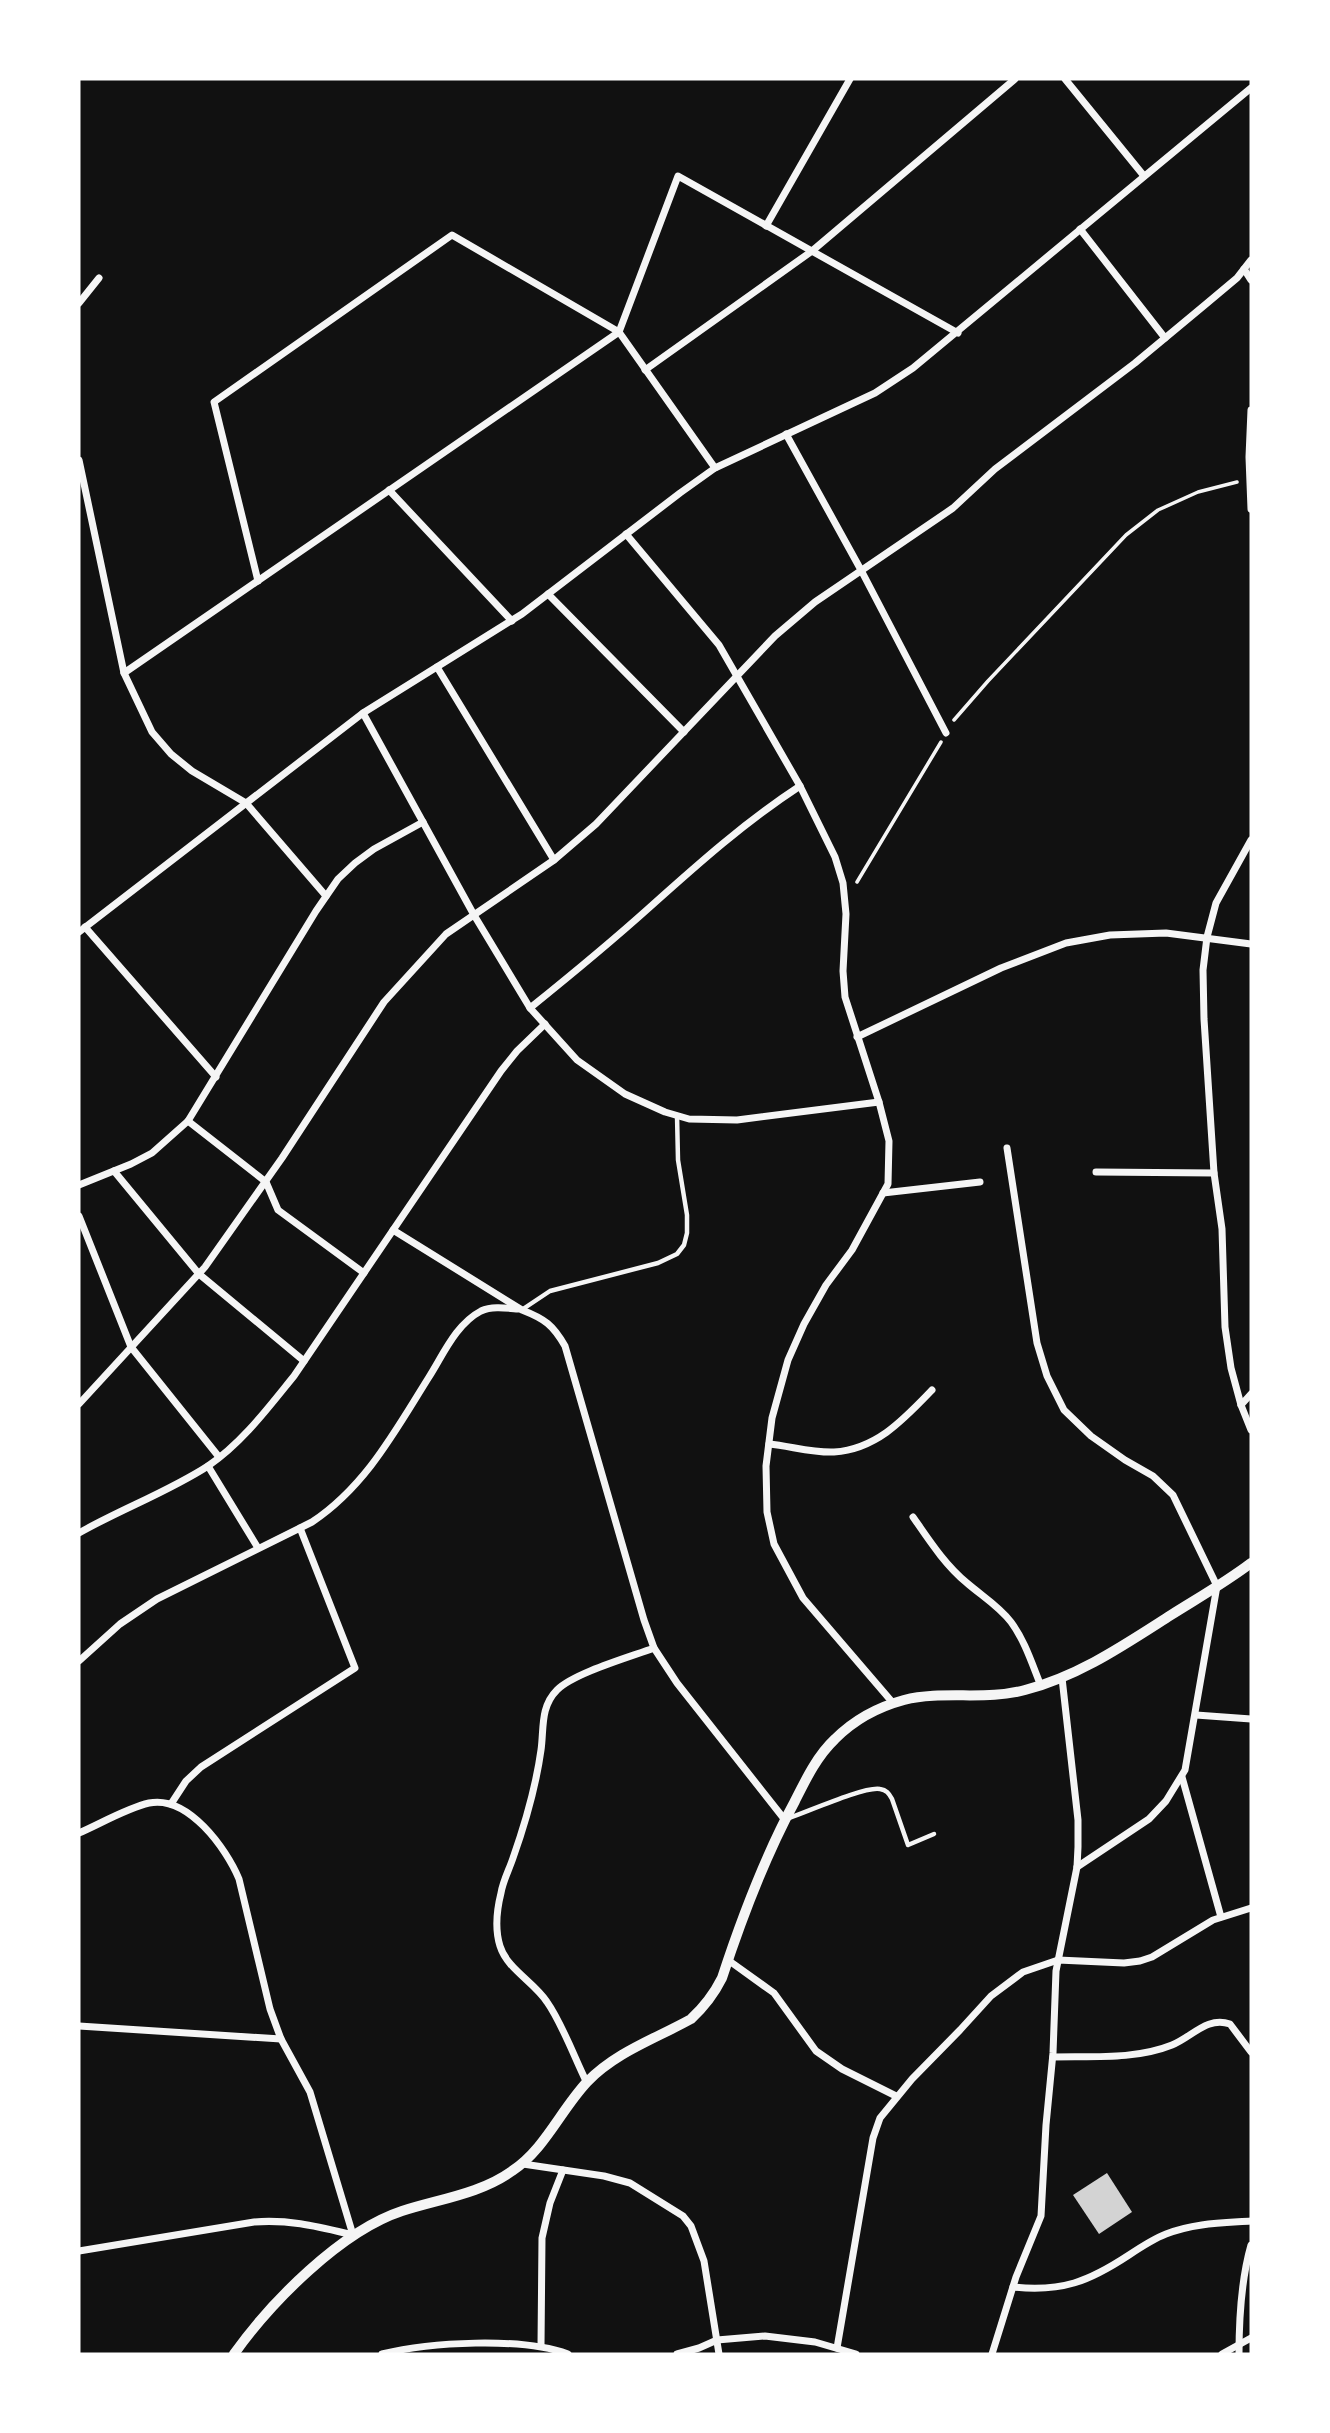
<svg xmlns="http://www.w3.org/2000/svg" width="1330" height="2433" viewBox="0 0 1330 2433" font-family="'Varela Round',sans-serif">
	<style>
		.building { fill: #d3d3d3 }
		.lines { fill: none; stroke-linecap: round; stroke-linejoin: round }
		.path { stroke: #f5f5f5; stroke-width: 3.5 }
		.service { stroke: #f5f5f5; stroke-width: 4.5 }
		.minor { stroke: #f5f5f5; stroke-width: 7 }
		.tertiary { stroke: #f5f5f5; stroke-width: 10 }
	</style>
	<rect width="100%" height="100%" fill="#111"/>
	<polygon class="building" points="1107,2173 1132,2212 1099,2234 1073,2195"/>
	<g class="lines">
		<g class="path">
			<polyline points="954,720 988,681 1126,535 1158,510 1198,492 1237,482"/>
			<polyline points="857,882 941,742"/>
		</g>
		<g class="service">
			<polyline points="523,1309 550,1291 658,1263 677,1254 684,1245 687,1233 687,1215 678,1160 677,1115"/>
			<path d="M789,1818C807,1812 865,1786 880,1789C887,1790 889,1794 892,1799L908,1845L934,1834"/>
		</g>
		<g class="minor">
			<polyline points="1065,79 1144,176"/>
			<polyline points="766,226 850,79"/>
			<polyline points="1080,229 1165,338"/>
			<polyline points="1244,269 1251,280"/>
			<polyline points="79,303 99,278"/>
			<polyline points="645,370 812,251 1015,79"/>
			<polyline points="1251,410 1249,457 1251,509"/>
			<polyline points="786,434 861,570 946,733"/>
			<polyline points="79,460 124,673 152,732 171,754 192,771 246,803 326,896"/>
			<polyline points="389,490 512,621"/>
			<polyline points="626,534 719,645 800,786 835,857 843,883 846,914 843,971 845,997 879,1102 889,1141 888,1184 852,1250 826,1285 804,1324 788,1360 772,1418 766,1466 767,1512 774,1544 803,1598 893,1703"/>
			<polyline points="258,581 214,402 452,235 619,332 715,468"/>
			<polyline points="548,594 684,732"/>
			<polyline points="437,667 554,860"/>
			<polyline points="124,673 619,332 678,176 958,333"/>
			<polyline points="363,713 474,915 530,1008 577,1060 625,1094 665,1112 689,1119 737,1120 879,1102"/>
			<polyline points="1251,840 1216,903 1207,937 1203,970 1204,1019 1214,1173 1222,1229 1225,1327 1231,1368 1241,1405 1251,1430"/>
			<polyline points="85,927 216,1077"/>
			<polyline points="79,932 363,713 522,614 680,493 715,468 875,393 913,368 1251,88"/>
			<path d="M530,1008C571,975 611,942 650,907C698,864 745,822 800,786"/>
			<polyline points="857,1037 1001,968 1066,943 1110,935 1166,933 1251,944"/>
			<polyline points="188,1121 266,1182 278,1210 364,1273"/>
			<polyline points="1007,1148 1037,1343 1047,1376 1064,1410 1091,1436 1125,1460 1153,1476 1173,1495 1217,1586 1185,1770 1166,1801 1149,1819 1077,1867"/>
			<polyline points="114,1171 199,1274 304,1361"/>
			<polyline points="1096,1172 1214,1173"/>
			<polyline points="79,1185 131,1164 152,1153 188,1121 316,911 338,879 355,863 374,849 423,822"/>
			<polyline points="883,1193 980,1182"/>
			<polyline points="79,1216 131,1347 219,1457"/>
			<path d="M393,1230L522,1310C545,1319 553,1325 565,1346L644,1620L654,1648L677,1683L785,1820"/>
			<polyline points="79,1404 205,1267 282,1158 384,1002 446,934 554,860 596,824 775,636 815,602 953,508 995,469 1135,363 1206,304 1237,278 1251,260"/>
			<polyline points="1241,1405 1251,1394"/>
			<path d="M769,1444C790,1446 813,1453 834,1452C877,1449 904,1419 932,1390"/>
			<polyline points="208,1466 258,1548"/>
			<path d="M913,1517C929,1540 945,1565 967,1583C982,1596 999,1606 1011,1622C1025,1641 1032,1664 1041,1686"/>
			<path d="M79,1533C121,1509 168,1492 208,1466C242,1443 268,1408 294,1376L501,1071L517,1051L545,1024"/>
			<path d="M79,1661L120,1624L157,1599L312,1522C366,1486 395,1431 429,1377C443,1355 456,1324 481,1311C492,1306 506,1308 518,1309"/>
			<polyline points="1196,1715 1251,1719"/>
			<polyline points="1182,1777 1221,1917"/>
			<polyline points="171,1804 186,1781 201,1767 355,1668 300,1528"/>
			<path d="M79,1833C100,1824 127,1808 149,1803C188,1795 226,1848 239,1879L270,2009L281,2039L310,2092L353,2235"/>
			<polyline points="728,1960 774,1993 816,2051 842,2069 896,2096"/>
			<polyline points="79,2026 281,2039"/>
			<path d="M1053,2057C1091,2056 1135,2060 1172,2045C1192,2037 1207,2016 1230,2024L1251,2052"/>
			<path d="M587,2083C575,2059 562,2023 547,2002C534,1982 507,1969 500,1946C495,1930 497,1909 501,1893C503,1881 509,1870 513,1858C525,1824 536,1786 541,1750C544,1729 540,1707 557,1690C574,1673 630,1657 654,1648"/>
			<polyline points="523,2164 604,2176 630,2183 683,2216 691,2226 704,2261 719,2354"/>
			<path d="M79,2251L254,2222C289,2219 319,2227 353,2235"/>
			<path d="M1013,2287C1062,2292 1088,2282 1129,2255C1141,2247 1153,2239 1166,2234C1194,2223 1222,2223 1251,2221"/>
			<polyline points="541,2346 542,2238 550,2203 563,2170"/>
			<polyline points="837,2348 873,2138 880,2118 912,2079 960,2030 991,1996 1023,1972 1058,1960 1124,1963 1140,1961 1152,1957 1213,1920 1251,1908"/>
			<path d="M382,2354C430,2342 521,2337 568,2354"/>
			<polyline points="677,2354 699,2348 717,2340 765,2336 815,2342 856,2354"/>
			<polyline points="992,2354 1016,2277 1041,2216 1046,2125 1053,2053 1056,1971 1077,1867 1078,1847 1078,1820 1062,1678"/>
			<polyline points="1222,2354 1251,2338"/>
			<path d="M1239,2354C1239,2317 1241,2280 1251,2245"/>
		</g>
		<path class="tertiary" d="M234,2354C271,2302 341,2231 402,2211C439,2199 480,2194 512,2171C545,2149 560,2111 587,2082C616,2052 655,2039 691,2019C704,2007 714,1994 722,1978C742,1917 764,1858 795,1801C806,1779 817,1756 835,1739C854,1720 878,1707 904,1700C943,1690 986,1701 1025,1690C1079,1676 1124,1645 1171,1615C1198,1598 1226,1582 1251,1563"/>
	</g>
	<rect width="1330" height="2433" fill="none" stroke="#ffffff" stroke-width="161"/>
</svg>
